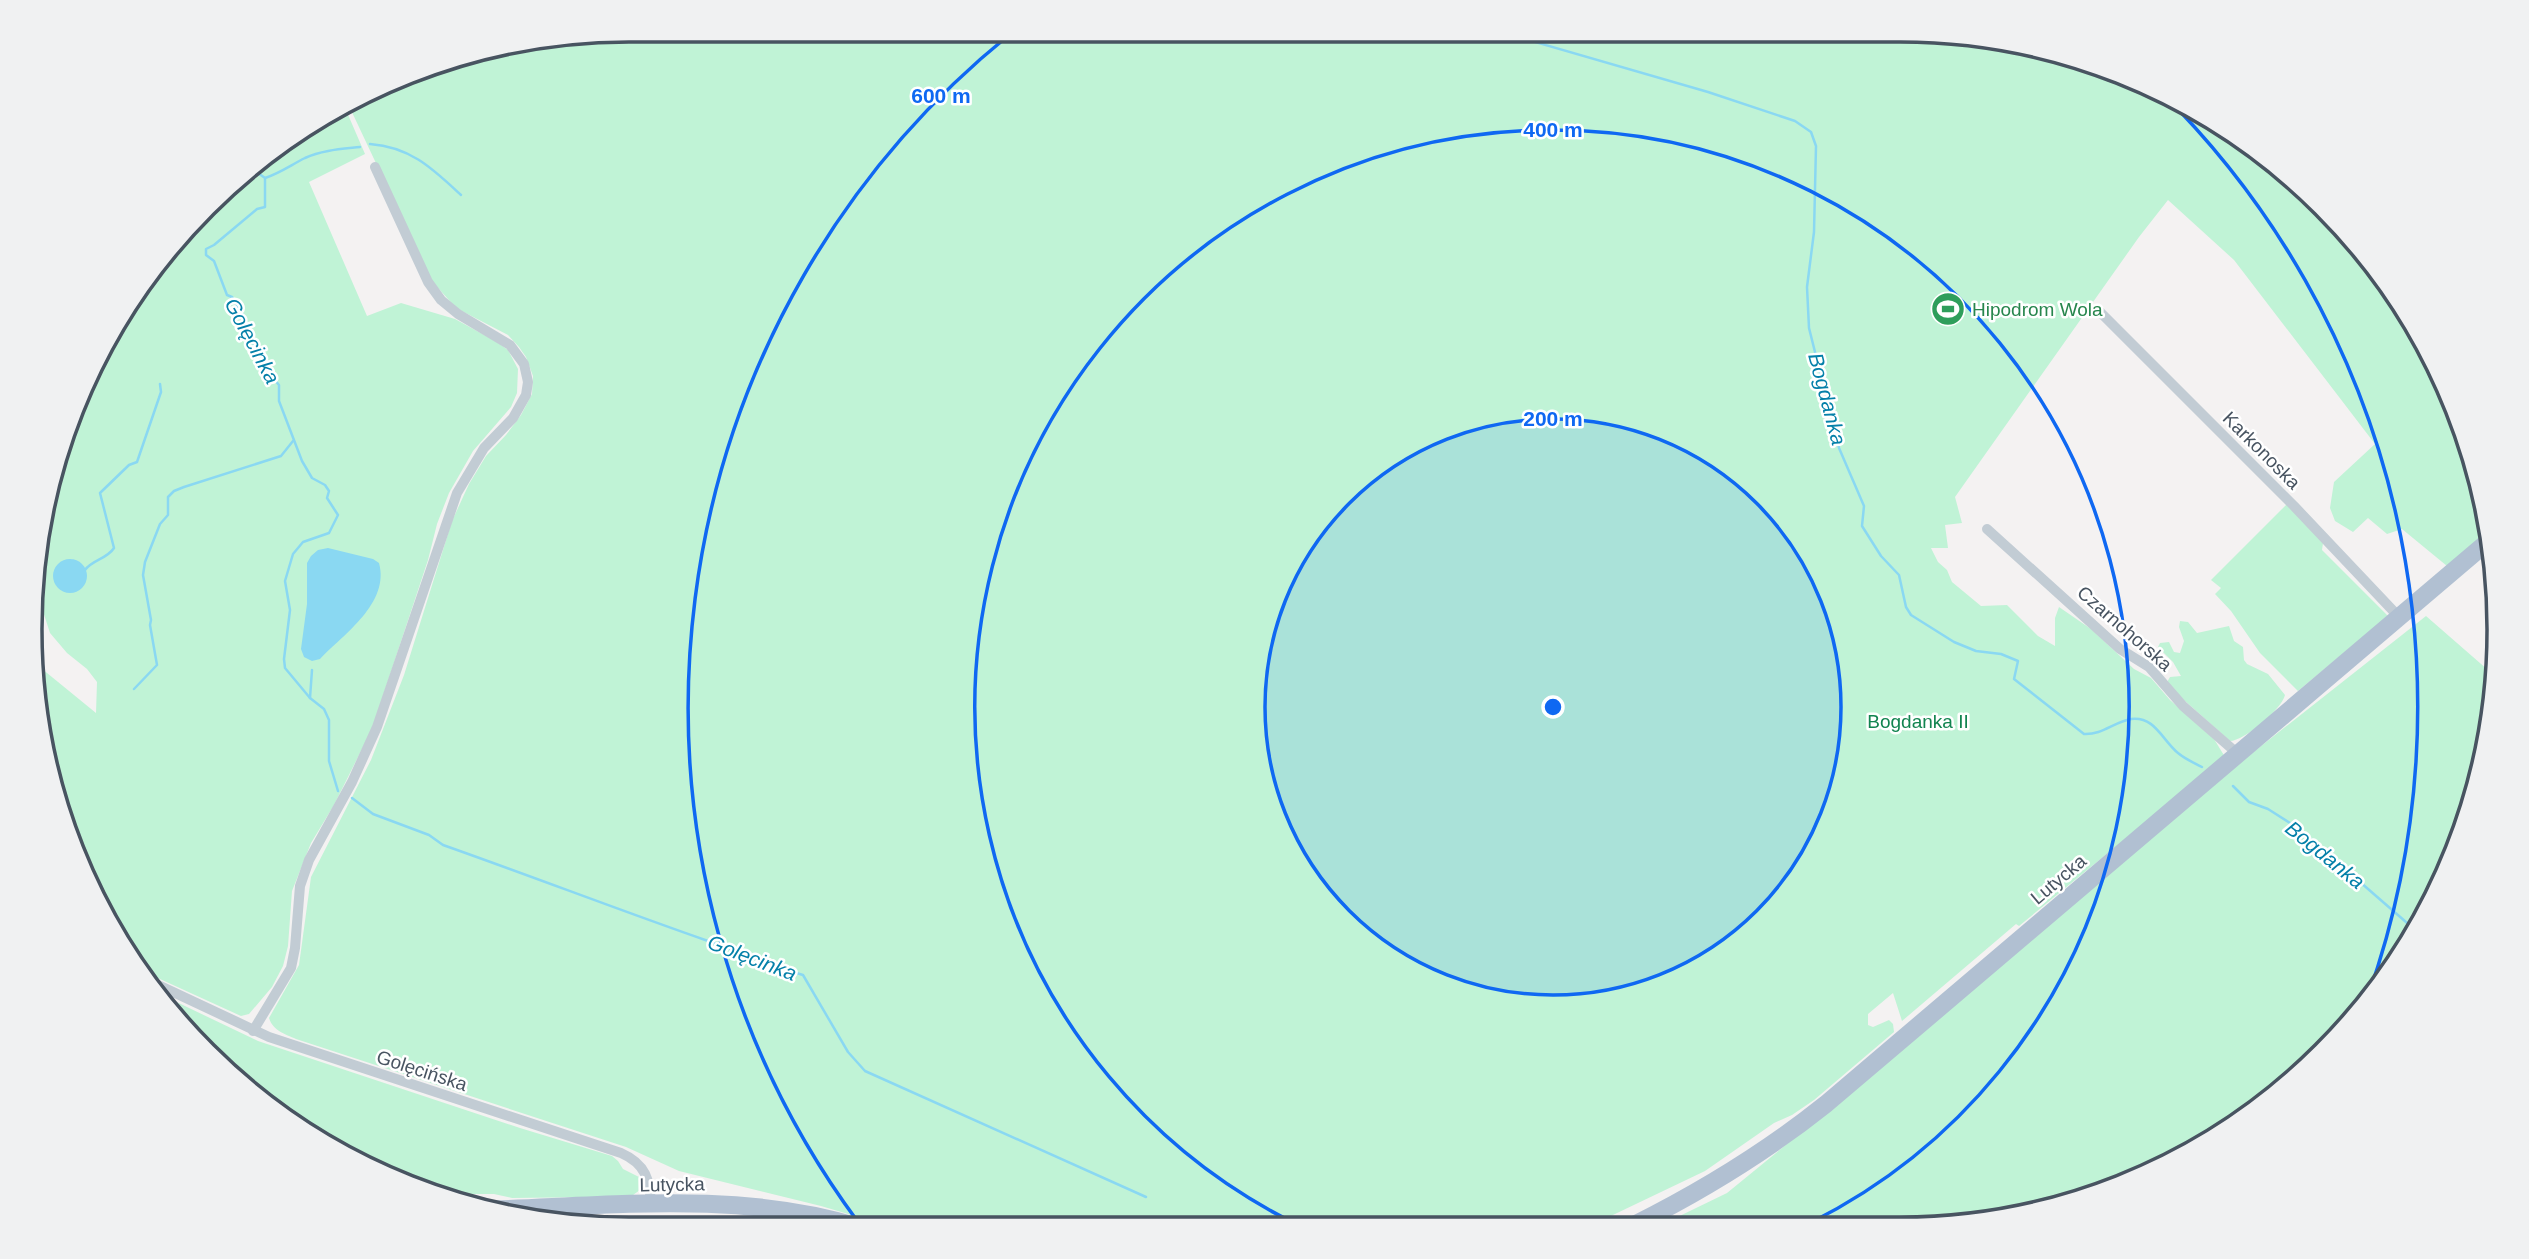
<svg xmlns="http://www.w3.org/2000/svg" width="2529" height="1259" viewBox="0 0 2529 1259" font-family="Helvetica,sans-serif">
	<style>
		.green { fill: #c0f3d6; fill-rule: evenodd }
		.water { fill: #8ad8f2 }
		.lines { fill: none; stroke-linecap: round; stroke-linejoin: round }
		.stream { stroke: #8ad8f2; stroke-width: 2.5 }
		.street { stroke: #c2ccd4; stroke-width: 10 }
		.primary { stroke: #b1c0d2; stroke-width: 18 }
		.ring { fill: none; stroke: #0f68f2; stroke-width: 3.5 }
		.labels { text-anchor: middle; stroke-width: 5; stroke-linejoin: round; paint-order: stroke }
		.leisure-label { font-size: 19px; fill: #27864d; stroke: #fff; text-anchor: start }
		.street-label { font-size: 19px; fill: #485461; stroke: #fff }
		.park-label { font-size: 19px; fill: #128450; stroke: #fff }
		.water-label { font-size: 21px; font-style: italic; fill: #0480a9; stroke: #fff }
		.rim { fill: none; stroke: #485461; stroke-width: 3.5 }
		.centre { fill: #0f68f2; stroke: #fff; stroke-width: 3.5 }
		.ring-label { font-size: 21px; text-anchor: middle; font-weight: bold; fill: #0f68f2; stroke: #fff; stroke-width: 5; stroke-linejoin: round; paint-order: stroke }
	</style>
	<rect width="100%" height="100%" fill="#f4f2f2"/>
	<g class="green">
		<path d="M630,30L1938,31L2054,50L2164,91L2264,153L2350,234L2419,329L2467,436L2490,533L2447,566L2402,529L2387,534L2368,518L2353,532L2335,521L2330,508L2334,482L2375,444L2234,260L2168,200L2139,237L1955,497L1962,523L1945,525L1948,548H1931L1938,562L1947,570L1952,582L1981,606L2007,605L2038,636L2055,646V618L2059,607L2091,629L2134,669L2151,678L2170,700L2214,739L2225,757L2019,926L2016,924L1902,1021L1893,993L1868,1014V1025L1873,1027L1889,1020L1893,1024L1894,1032L1814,1100L1792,1115L1774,1123L1705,1171L1592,1225L892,1227L821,1206L679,1171L626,1147L296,1039C285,1034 273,1031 269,1018L299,965L311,877L371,760L404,675L452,521L469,484L486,456L506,435L521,415L532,394L533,376L526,357L519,347L508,335L456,308L431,280L350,108L436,62Z"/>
		<path d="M346,110L365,154L309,182L367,316L401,303L455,319L497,342L508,350L518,369L517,393L511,407L473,451L449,493L437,524L428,560L372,729L334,805L311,843L292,891L288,946L283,966L272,987L249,1014L241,1016L149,974L92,895L35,708L36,664L96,713L97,682L87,669L67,653L50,633L39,599L41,512L76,400L131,297L264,154ZM71,559L79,562L72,592C63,593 58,589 54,581Z"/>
		<polygon points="2287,504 2323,543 2322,550 2388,616 2298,691 2260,653 2231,611 2215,594 2221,588 2211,580"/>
		<polygon points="2426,616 2496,677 2479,784 2438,894 2351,1025 2264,1106 2129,1184 1978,1224 1661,1225 1727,1193 1875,1072 2227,773"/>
		<path d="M2180,621L2188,622L2197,633L2229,626L2234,641L2243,647L2244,660L2247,664L2268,674L2285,695C2282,709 2244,741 2230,741L2166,684L2170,677L2181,676L2173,662L2158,647L2160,643L2169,642L2174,652L2180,653L2184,641L2179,627Z"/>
		<polygon points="164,996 258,1041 520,1128 612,1156 618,1161 623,1169 639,1177 640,1190 633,1195 598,1197 512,1198 494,1194 436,1194 365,1168 206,1054"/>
		<polygon points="704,1216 712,1228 591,1228 548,1221"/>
		<polygon points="725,1217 771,1219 809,1227 732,1228"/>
	</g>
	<g class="water">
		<path d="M328,548L373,559L379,563C390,603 344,634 320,659L312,661L304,657L301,649L307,604V563L311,556L318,550Z"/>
		<circle cx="70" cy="576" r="17"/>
	</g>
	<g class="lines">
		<g class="stream">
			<path d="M1497,31L1708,92L1795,121L1811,132L1816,146L1814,232L1807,287L1809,328L1839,448L1864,506L1862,526L1881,556L1899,575L1906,607L1911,615L1954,642L1976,651L2001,654L2018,661L2014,679L2084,734C2102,735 2114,722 2131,719C2155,716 2162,740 2178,753C2185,759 2194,763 2202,767"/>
			<path d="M370,144C411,147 433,169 461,195"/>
			<polyline points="251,168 265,178 265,207 257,209 214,245 206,249 206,255 214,261 227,295 232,297 243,315 255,347 267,371 279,385 279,401 302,461 312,478 325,485 329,491 327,498 338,515 329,533 303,542 293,554 285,581 290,610 284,659 285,668 310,698 324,709 329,720 329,761 338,791"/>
			<path d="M265,178C280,173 291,165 305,158C322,150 342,149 360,147"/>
			<path d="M85,570C92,560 107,559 114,548L100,493L129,465L137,462L161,392L160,384"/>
			<polyline points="134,689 157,665 150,625 151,620 143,575 145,562 160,524 168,515 168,497 174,491 184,487 281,456 293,441"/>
			<polyline points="310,698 312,670"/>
			<polyline points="2233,786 2249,802 2268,809 2298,828 2414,929"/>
			<path d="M352,798L373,814L429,835L443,845C531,876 619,910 708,941C740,952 771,966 803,975L848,1052L865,1071L1146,1197"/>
		</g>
		<g class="street">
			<polyline points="2098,310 2294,506 2399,617"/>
			<polyline points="1987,529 2120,649 2149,667 2183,706 2238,754"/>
			<path d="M156,984L269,1037L621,1153C646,1164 650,1180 651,1205"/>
			<polyline points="253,1031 291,968 295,948 300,886 309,860 352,782 377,727 457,493 484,448 513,418 526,395 528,382 524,364 510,345 458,314 441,300 428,282 375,167"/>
		</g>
		<g class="primary">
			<path d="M484,1210C608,1206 738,1190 859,1227"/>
			<path d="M1634,1225C1702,1191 1766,1152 1826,1104L2491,539"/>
		</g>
	</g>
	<circle cx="1553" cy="707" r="288" fill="#0f68f2" fill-opacity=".12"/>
	<g class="ring">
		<circle cx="1553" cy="707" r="288"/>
		<path d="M1300 1226A577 577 0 1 1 1810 1223"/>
		<path d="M858 1222A865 865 0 0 1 1009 35M2159 90A865 865 0 0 1 2368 996"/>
	</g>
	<defs>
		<g id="stadium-disc" transform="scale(1.75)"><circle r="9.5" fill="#2e9e5b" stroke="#fff"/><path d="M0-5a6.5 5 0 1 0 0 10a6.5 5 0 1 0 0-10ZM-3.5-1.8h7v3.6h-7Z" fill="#fff"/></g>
	</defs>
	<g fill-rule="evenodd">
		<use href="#stadium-disc" x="1948" y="309"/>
	</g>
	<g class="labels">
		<g class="leisure-label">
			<text x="1972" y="316">Hipodrom Wola</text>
		</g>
		<g class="street-label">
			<text transform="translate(2262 450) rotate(45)" y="7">Karkonoska</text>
			<text transform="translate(2125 628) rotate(41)" y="7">Czarnohorska</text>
			<text transform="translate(2058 879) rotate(-40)" y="7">Lutycka</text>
			<text transform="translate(422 1070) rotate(18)" y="7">Golęcińska</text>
			<text transform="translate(672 1184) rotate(-1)" y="7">Lutycka</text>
		</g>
		<g class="park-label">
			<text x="1918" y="728">Bogdanka II</text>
		</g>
		<g class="water-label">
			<text transform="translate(252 341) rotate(62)" y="7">Golęcinka</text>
			<text transform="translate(1827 399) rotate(75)" y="7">Bogdanka</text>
			<text transform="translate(2325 855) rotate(39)" y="7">Bogdanka</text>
			<text transform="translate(752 958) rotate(21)" y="7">Golęcinka</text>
		</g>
	</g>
	<path d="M0 0H2529V1259H0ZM629 42H1900A587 587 0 0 1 2487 629V630A587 587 0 0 1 1900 1217H629A587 587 0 0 1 42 630V629A587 587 0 0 1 629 42Z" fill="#f0f1f2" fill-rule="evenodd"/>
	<path class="rim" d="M629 42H1900A587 587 0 0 1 2487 629V630A587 587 0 0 1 1900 1217H629A587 587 0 0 1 42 630V629A587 587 0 0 1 629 42Z"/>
	<circle cx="1553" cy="707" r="10" class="centre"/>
	<g class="ring-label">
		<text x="941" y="103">600 m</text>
		<text x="1553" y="137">400 m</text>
		<text x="1553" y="426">200 m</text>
	</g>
</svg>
